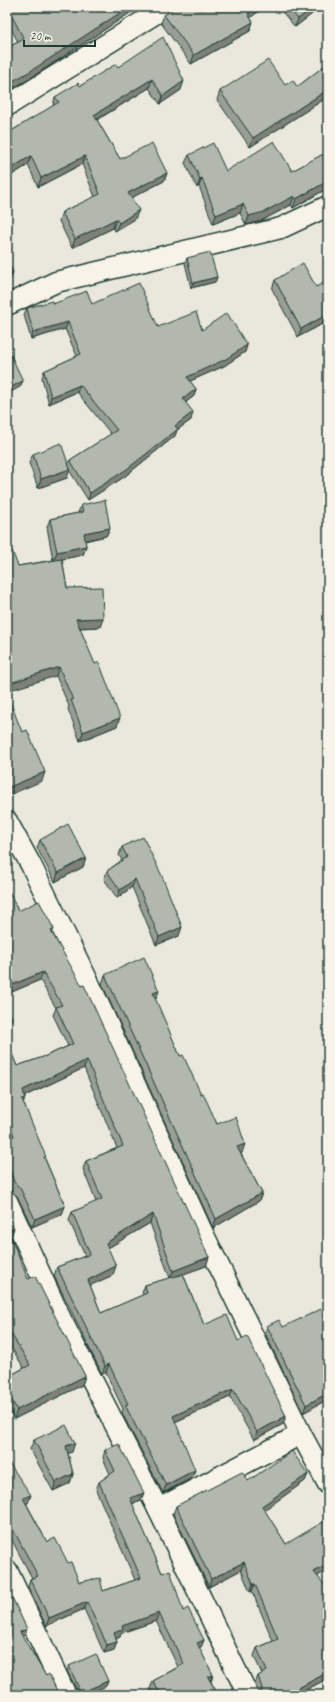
<svg xmlns="http://www.w3.org/2000/svg" width="335" height="1702" viewBox="0 0 335 1702" font-family="Caveat,sans-serif">
	<style>
		.lines { fill: none; stroke-linecap: round; stroke-linejoin: round }
		.street-casing { stroke: #1f3d34; stroke-width: 23 }
		.street { stroke: #f7f3e8; stroke-width: 20 }
		.wall { fill: #999e96; stroke: #1f3d34; fill-rule: evenodd }
		.shaded-wall { fill: #7d817a; stroke: #1f3d34 }
		.building { fill: #b2b8ae; stroke: #1f3d34 }
	</style>
	<rect width="100%" height="100%" fill="#eae8dd"/>
	<filter id="ink" filterUnits="userSpaceOnUse"><feTurbulence type="fractalNoise" baseFrequency=".025" numOctaves="2"/><feDisplacementMap in="SourceGraphic" scale="8" xChannelSelector="R" yChannelSelector="G"/><feConvolveMatrix kernelMatrix="1 2 1 2 8 2 1 2 1" color-interpolation-filters="sRGB"/></filter>
	<g filter="url(#ink)">
		<g class="lines">
			<g class="street-casing">
				<g id="street">
					<polyline points="7,106 166,7"/>
					<polyline points="7,305 56,282 281,228 328,206"/>
					<polyline points="7,821 31,865 90,985 201,1229 301,1434 328,1484"/>
					<polyline points="7,1201 61,1319 158,1509 248,1695"/>
					<polyline points="158,1509 301,1434"/>
					<polyline points="7,1570 66,1695"/>
				</g>
			</g>
			<use href="#street" class="street"/>
		</g>
		<g class="wall">
			<polygon points="7,7 139,7 26,81 7,91 7,48 18,42 7,21"/>
			<polygon points="205,7 264,7 250,18 250,31 191,64 161,23 164,15 175,8 200,10"/>
			<polygon points="278,7 314,7 312,14 295,27"/>
			<polygon points="328,63 328,102 326,103 323,100 250,147 217,100 220,91 285,85 297,87"/>
			<polygon points="118,67 181,90 160,104 149,88 97,120 120,159 167,173 164,181 131,198 135,219 115,231 113,228 72,248 59,221 62,212 95,197 82,164 38,187 28,165 7,178 7,132 8,133 53,106 55,97 80,86"/>
			<polygon points="328,148 328,188 293,208 291,205 261,221 246,225 240,213 213,224 199,186 197,188 185,163 189,155 226,171 292,171 324,154 326,149"/>
			<polygon points="187,258 217,277 215,282 191,288 185,263"/>
			<polygon points="275,280 316,287 328,287 328,321 298,337 272,289"/>
			<polygon points="53,304 92,304 158,327 202,330 247,345 245,352 224,366 190,381 196,389 194,396 186,402 191,420 177,430 175,436 124,477 88,500 69,470 67,478 38,488 29,463 33,454 68,465 70,460 111,434 77,392 49,404 42,378 44,371 77,356 65,329 31,339 24,315 27,308"/>
			<polygon points="81,505 110,528 106,536 85,541 86,546 83,555 62,559 67,588 103,618 100,627 80,628 117,726 80,741 68,709 69,706 56,676 18,566 53,560 47,527 50,519 78,513"/>
			<polygon points="40,840 86,858 83,867 55,882 37,848"/>
			<polygon points="122,847 179,936 156,945 132,887 117,898 104,879 107,871 122,860 119,855"/>
			<path d="M7,887L18,911L54,929L52,934L209,1257L206,1266L183,1274L204,1325L238,1341L286,1416L283,1424L254,1440L230,1397L175,1422L192,1478L163,1493L122,1413L123,1409L106,1373L102,1374L54,1276L57,1267L85,1256L69,1220L72,1212L96,1202L83,1169L86,1161L117,1148L84,1068L25,1096V1098L23,1103L45,1159L65,1206L62,1214L32,1227L17,1196L11,1191L7,1178V1139L9,1138L7,1133V1043L17,1066L46,1056L68,1046L53,1015L56,1008L40,980L7,994ZM150,1223L170,1278L145,1285L142,1293L143,1295L101,1313L90,1285L113,1275L108,1248Z"/>
			<polygon points="105,975 155,1000 180,1056 201,1094 217,1124 242,1153 241,1154 262,1193 259,1201 213,1228 102,984"/>
			<polygon points="7,1213 10,1237 28,1279 85,1376 82,1385 14,1419 7,1405 7,1377 24,1368 7,1341"/>
			<polygon points="328,1325 328,1399 303,1413 265,1333 267,1326 283,1327"/>
			<polygon points="34,1440 72,1452 68,1453 73,1474 70,1483 53,1491 30,1449"/>
			<polygon points="105,1450 141,1500 132,1504 162,1573 183,1611 204,1640 201,1647 199,1648 213,1675 211,1682 218,1695 154,1695 150,1689 153,1681 178,1667 156,1621 121,1633 120,1637 116,1639 117,1642 114,1650 104,1653 84,1609 46,1626 28,1587 30,1579 32,1578 7,1531 7,1460 28,1503 26,1503 47,1542 79,1582 103,1591 135,1580 96,1490 99,1482 110,1474 103,1458"/>
			<polygon points="308,1474 305,1481 264,1510 286,1544 318,1576 328,1678 297,1695 259,1695 255,1684 258,1676 262,1674 254,1656 257,1648 273,1641 252,1591 250,1592 241,1570 209,1587 173,1514 176,1506 248,1481"/>
			<polygon points="69,1666 108,1681 106,1686 86,1695 76,1695 77,1690 67,1671"/>
		</g>
		<g class="shaded-wall">
			<polygon points="129,7 139,7 26,81 7,91 7,84"/>
			<polygon points="256,7 264,7 245,22 248,14"/>
			<polygon points="313,7 314,7 312,14 295,27 298,19"/>
			<polygon points="253,22 250,31 191,64 194,55"/>
			<polygon points="152,79 149,88 91,123 94,115"/>
			<polygon points="184,81 181,90 160,104 163,96"/>
			<polygon points="326,91 323,100 250,147 253,138"/>
			<polygon points="31,156 28,165 7,178 7,171"/>
			<polygon points="85,156 82,164 38,187 41,178"/>
			<polygon points="167,173 164,181 125,201 128,193"/>
			<polygon points="202,178 199,186 197,188 200,179"/>
			<polygon points="328,181 328,188 293,208 296,199"/>
			<polygon points="294,196 291,205 261,221 246,225 249,216"/>
			<polygon points="243,204 240,213 213,224 216,215"/>
			<polygon points="139,210 135,219 115,231 119,223"/>
			<polygon points="116,219 113,228 72,248 75,239"/>
			<polygon points="13,272 10,280 7,282 7,275"/>
			<polygon points="217,277 215,282 191,288 193,283"/>
			<polygon points="328,314 328,321 298,337 301,329"/>
			<polygon points="68,322 65,329 31,339 33,332"/>
			<polygon points="247,345 245,352 224,366 184,384 187,377"/>
			<polygon points="23,381 20,387 7,394 7,389"/>
			<polygon points="80,385 77,392 49,404 51,397"/>
			<polygon points="196,389 194,396 181,406 183,399"/>
			<polygon points="193,412 191,420 177,430 175,436 124,477 88,500 90,493 175,426"/>
			<polygon points="70,469 67,478 38,488 41,479"/>
			<polygon points="110,528 106,536 81,541 84,533"/>
			<polygon points="86,546 83,555 53,561 57,552"/>
			<polygon points="103,618 100,627 73,628 76,619"/>
			<polygon points="59,667 56,676 7,691 7,684"/>
			<polygon points="120,718 117,726 80,741 83,732"/>
			<polygon points="45,772 42,781 7,796 7,788"/>
			<polygon points="10,848 7,856 7,849"/>
			<polygon points="86,858 83,867 55,882 58,873"/>
			<polygon points="135,879 132,887 117,898 120,890"/>
			<polygon points="182,927 179,936 156,945 159,937"/>
			<polygon points="43,972 40,980 7,994 7,987"/>
			<polygon points="159,991 156,999 153,993"/>
			<polygon points="12,1018 10,1023 7,1024 7,1020"/>
			<polygon points="87,1060 84,1068 20,1098 23,1090"/>
			<polygon points="25,1098 22,1106 22,1099"/>
			<polygon points="245,1144 242,1153 234,1156 237,1147"/>
			<polygon points="262,1193 259,1201 213,1228 216,1219"/>
			<polygon points="65,1206 62,1214 32,1227 35,1219"/>
			<polygon points="153,1214 150,1223 103,1251 106,1243"/>
			<polygon points="14,1228 11,1237 8,1231"/>
			<polygon points="209,1257 206,1266 170,1279 173,1271"/>
			<polygon points="116,1266 113,1275 85,1288 88,1280"/>
			<polygon points="10,1332 7,1340 7,1334"/>
			<polygon points="109,1364 106,1373 102,1374 105,1366"/>
			<polygon points="85,1376 82,1385 14,1419 17,1410"/>
			<polygon points="233,1389 230,1397 170,1424 173,1416"/>
			<polygon points="328,1393 328,1399 303,1413 306,1405"/>
			<polygon points="286,1416 283,1424 254,1440 257,1432"/>
			<polygon points="75,1443 72,1452 63,1455 66,1446"/>
			<polygon points="195,1470 192,1478 163,1493 166,1485"/>
			<polygon points="73,1474 70,1483 53,1491 56,1482"/>
			<polygon points="308,1474 305,1481 259,1514 262,1506"/>
			<polygon points="144,1493 141,1500 127,1506 130,1498"/>
			<polygon points="31,1495 28,1503 20,1506 23,1498"/>
			<polygon points="244,1562 241,1570 209,1587 211,1579"/>
			<polygon points="328,1564 328,1570 311,1580 314,1572"/>
			<polygon points="253,1584 255,1584 252,1591 250,1592"/>
			<polygon points="87,1602 84,1609 46,1626 49,1618"/>
			<polygon points="159,1613 156,1621 121,1633 120,1637 111,1641 114,1633 122,1626"/>
			<polygon points="27,1629 25,1635 17,1638 20,1632"/>
			<polygon points="204,1640 201,1647 194,1651 197,1643"/>
			<polygon points="117,1642 114,1650 104,1653 107,1645"/>
			<polygon points="328,1672 328,1678 297,1695 286,1695"/>
			<polygon points="213,1675 210,1682 208,1677"/>
			<polygon points="108,1681 106,1686 86,1695 78,1695 78,1694"/>
		</g>
		<g class="building">
			<polygon points="7,7 129,7 29,72 7,84 7,48 24,39"/>
			<polygon points="176,7 198,7 200,10 205,7 256,7 248,14 253,22 194,55 164,15"/>
			<polygon points="288,7 313,7 298,19"/>
			<polygon points="163,37 184,81 163,96 152,79 94,115 120,159 152,143 167,173 128,193 139,210 119,223 116,219 75,239 62,212 100,194 85,156 41,178 31,156 7,171 7,132 8,133 59,102 55,97 78,83 80,86 116,64 118,67"/>
			<polygon points="268,60 285,85 293,80 297,87 328,63 328,93 326,91 253,138 220,91"/>
			<polygon points="274,141 292,171 327,152 326,149 328,148 328,181 296,199 294,196 264,212 249,216 243,204 216,215 202,178 200,179 189,155 213,143 226,171"/>
			<polygon points="210,252 217,277 193,283 187,258"/>
			<polygon points="7,260 13,272 7,275"/>
			<polygon points="303,263 316,287 325,282 328,287 328,314 301,329 275,280"/>
			<polygon points="139,283 158,327 196,312 202,330 227,313 247,345 226,359 187,377 196,389 183,399 193,412 175,426 178,429 127,469 90,493 70,460 117,430 80,385 51,397 44,371 81,354 68,322 33,332 27,308 52,301 53,304 87,291 92,304"/>
			<polygon points="7,347 23,381 7,389"/>
			<polygon points="61,443 70,469 41,479 33,454"/>
			<polygon points="105,500 110,528 84,533 86,546 57,552 50,519 83,512 81,505"/>
			<polygon points="7,538 18,566 62,559 67,588 102,587 103,618 76,619 95,664 99,662 120,718 83,732 71,700 73,700 59,667 7,684"/>
			<polygon points="7,694 22,732 27,730 45,772 7,788"/>
			<polygon points="68,824 86,858 58,873 40,840"/>
			<polygon points="143,837 162,876 182,927 159,937 135,879 120,890 107,871 127,857 122,847"/>
			<polygon points="7,841 10,848 7,849"/>
			<polygon points="7,887 18,911 39,901 54,929 51,931 82,986 84,985 209,1257 173,1271 153,1214 106,1243 116,1266 88,1280 101,1313 147,1293 145,1285 183,1274 204,1325 227,1315 238,1341 247,1336 286,1416 257,1432 233,1389 173,1416 195,1470 166,1485 125,1405 128,1404 109,1364 105,1366 57,1267 90,1254 72,1212 102,1199 86,1161 123,1146 87,1060 23,1090 25,1098 22,1099 46,1157 44,1157 65,1206 35,1219 20,1188 14,1182 7,1161 7,1139 14,1136 7,1116 7,1043 17,1066 46,1056 73,1044 56,1007 62,1005 43,972 7,987"/>
			<polygon points="144,957 159,991 153,993 180,1056 183,1055 201,1094 203,1093 217,1124 236,1117 245,1144 237,1147 262,1193 216,1219 105,975"/>
			<polygon points="7,1005 12,1018 7,1020"/>
			<polygon points="7,1213 14,1228 8,1231 28,1279 35,1276 85,1376 17,1410 7,1391 7,1377 30,1365 10,1332 7,1334"/>
			<polygon points="321,1309 328,1325 328,1350 327,1350 328,1351 328,1393 306,1405 267,1326 279,1320 283,1327"/>
			<polygon points="66,1425 75,1443 66,1446 73,1474 56,1482 34,1440"/>
			<polygon points="119,1444 144,1493 130,1498 162,1573 170,1570 183,1611 188,1608 204,1640 197,1643 213,1675 208,1677 218,1695 161,1695 153,1681 184,1664 159,1613 122,1626 123,1629 114,1633 117,1642 107,1645 87,1602 49,1618 30,1579 38,1576 7,1518 7,1460 31,1495 23,1498 47,1542 55,1538 68,1563 71,1562 79,1582 100,1578 103,1591 141,1578 99,1482 115,1471 105,1450"/>
			<polygon points="292,1451 308,1474 262,1506 286,1544 328,1519 328,1564 314,1572 328,1589 328,1672 286,1695 262,1695 261,1693 262,1688 258,1676 267,1671 257,1648 278,1639 255,1584 253,1584 244,1562 211,1579 176,1506 242,1472 248,1481"/>
			<polygon points="8,1589 27,1629 20,1632 46,1676 49,1674 59,1695 7,1695 7,1590"/>
			<polygon points="96,1654 108,1681 78,1694 78,1686 69,1666"/>
		</g>
	</g>
	<rect width="335" height="1702" fill="none" stroke="#f7f3e8" stroke-width="24"/>
	<rect x="12" y="12" width="311" height="1678" fill="none" stroke="#1f3d34" stroke-width="1.5" filter="url(#ink)"/>
	<path d="M24 40v6h71v-6" fill="none" stroke="#1f3d34" stroke-width="2"/>
	<text x="30" y="40" font-size="12" fill="#1f3d34" stroke="#f7f3e8" stroke-width="3" paint-order="stroke">20 m</text>
</svg>
